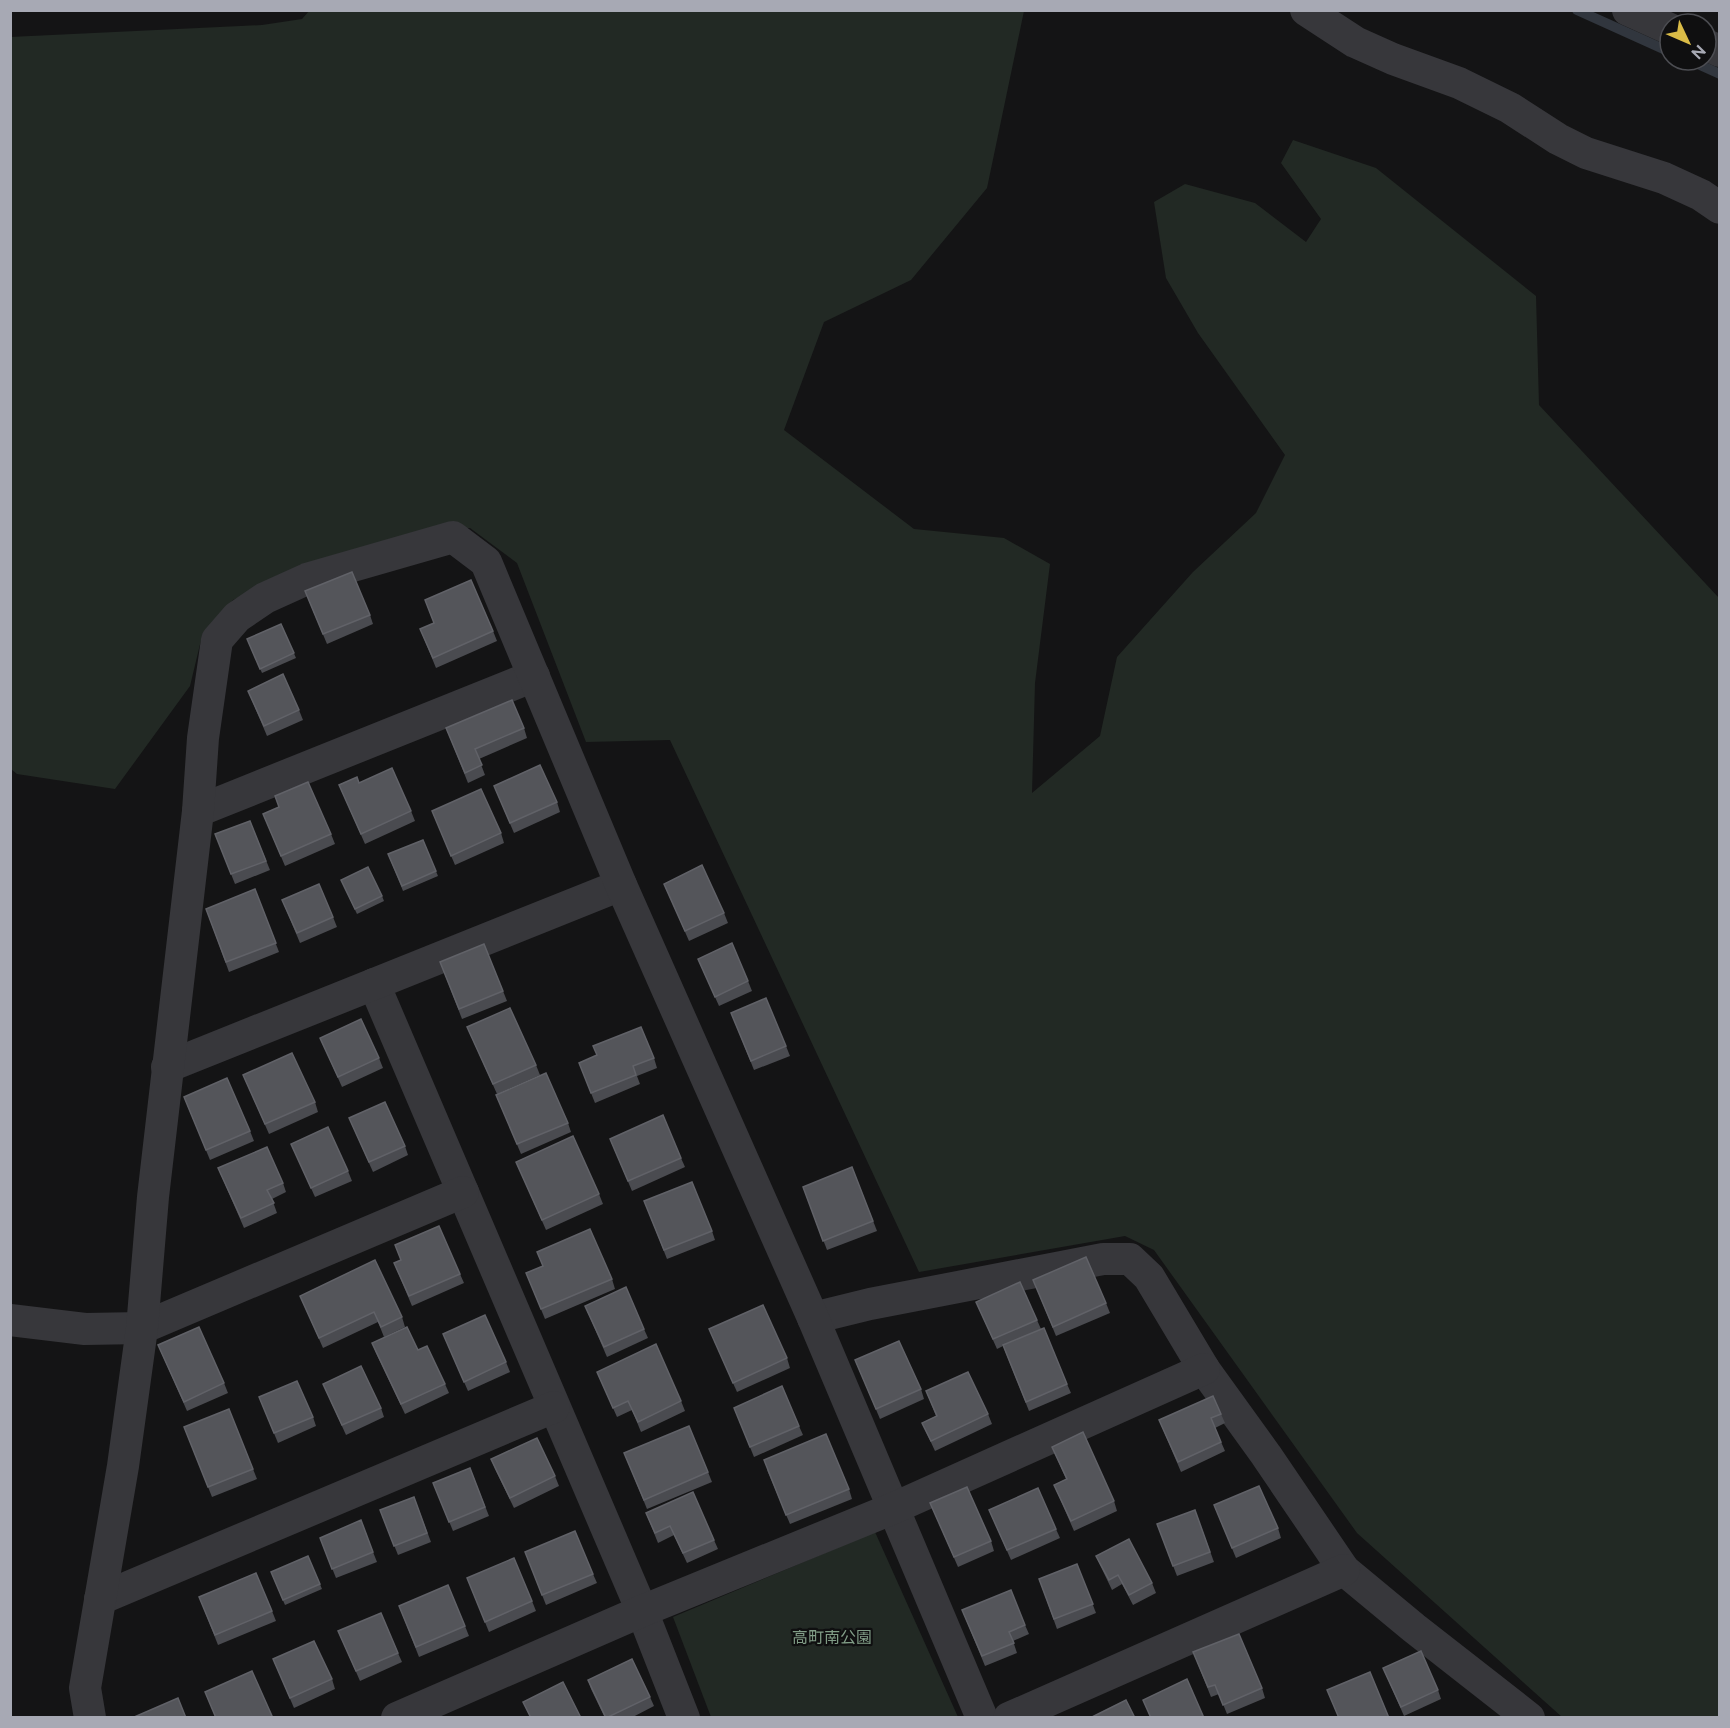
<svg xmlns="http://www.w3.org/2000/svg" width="1730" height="1728" viewBox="0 0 1730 1728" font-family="Raleway,'Noto Sans JP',sans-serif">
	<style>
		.green { fill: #222924 }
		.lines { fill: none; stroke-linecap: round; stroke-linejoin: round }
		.stream { stroke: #31363e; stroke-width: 10 }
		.street { stroke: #37373b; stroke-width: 32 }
		.wall { fill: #4a4b50 }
		.building { fill: #54555a; stroke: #616268; stroke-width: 1.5 }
		.labels { text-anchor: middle; stroke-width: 4.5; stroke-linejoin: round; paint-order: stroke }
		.park-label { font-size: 16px; fill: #809c86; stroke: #0f0f10 }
	</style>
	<rect width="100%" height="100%" fill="#141415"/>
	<g class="green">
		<polygon points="310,10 1024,11 987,188 911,280 824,322 784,430 914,529 1004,538 1050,564 1035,683 1032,793 1100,736 1117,657 1193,572 1256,513 1285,455 1198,333 1166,278 1154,202 1185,184 1255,203 1306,242 1321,219 1281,163 1293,140 1376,168 1536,296 1539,405 1719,598 1719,1717 1562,1717 1357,1533 1154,1250 1125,1236 919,1272 670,740 586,742 517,563 470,528 428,529 284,576 233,600 202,636 190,686 115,789 17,774 11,769 10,37 262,25 302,19"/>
		<polygon points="875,1532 958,1717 711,1717 673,1617"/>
	</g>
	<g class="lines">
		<g class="stream">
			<polyline points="1577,10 1670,52"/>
			<polyline points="1689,60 1720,74"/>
		</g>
		<g class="street">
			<polyline points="1306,10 1355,42 1393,59 1459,83 1510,108 1558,139 1586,153 1664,178 1701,195 1720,208"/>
			<polyline points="1628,10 1670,29"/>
			<polyline points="1706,45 1720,51"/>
			<polyline points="198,811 534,676"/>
			<polyline points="374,984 642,1611 684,1718"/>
			<polyline points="167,1067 621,885"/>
			<polyline points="813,1318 870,1304 1103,1259 1130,1259 1149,1277 1204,1369 1266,1455 1344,1570 1414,1628 1529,1718"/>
			<polyline points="10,1320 85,1329 142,1328 463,1192"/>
			<polyline points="100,1599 554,1407"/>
			<polyline points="90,1718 85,1688 123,1466 142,1328 153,1197 198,811 203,738 217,640 237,617 265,598 307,579 453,537 486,562 621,885 813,1318 982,1718"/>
			<polyline points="397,1718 642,1611 894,1508 1204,1369"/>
			<polyline points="1009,1718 1344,1570"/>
		</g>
	</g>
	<g class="wall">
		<polygon points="425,600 493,631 497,641 436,668 420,629 434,623"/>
		<polygon points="309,601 370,615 373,624 327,644"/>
		<polygon points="281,624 296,658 262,673 249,644"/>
		<polygon points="248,691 299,710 303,720 267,736"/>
		<polygon points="446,728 524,728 527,738 479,759 485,775 468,783"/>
		<polygon points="359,783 411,811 415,821 365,844 339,785"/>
		<polygon points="494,786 557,802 560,812 514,833"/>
		<polygon points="275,796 331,834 335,844 285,866 263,814 279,807"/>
		<polygon points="432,811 501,833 504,843 455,865"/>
		<polygon points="250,821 270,870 235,884 215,834"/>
		<polygon points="423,840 438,876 403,891 388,854"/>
		<polygon points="341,880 382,896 384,901 357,914"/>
		<polygon points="664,884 724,913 728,923 689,941"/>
		<polygon points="255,889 279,952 229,972 206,909"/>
		<polygon points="282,900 333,917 337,927 300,943"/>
		<polygon points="698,959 748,981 752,991 719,1006"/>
		<polygon points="440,962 503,991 507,1001 462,1019"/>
		<polygon points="731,1013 786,1046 790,1056 754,1070"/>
		<polygon points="467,1027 536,1065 540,1075 497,1094"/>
		<polygon points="320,1038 379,1058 383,1068 342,1087"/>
		<polygon points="654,1058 657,1068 637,1076 640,1084 595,1103 579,1063"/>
		<polygon points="243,1075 315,1102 318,1112 269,1134"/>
		<polygon points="496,1095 568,1123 571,1132 521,1154"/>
		<polygon points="184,1097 250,1131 254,1141 210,1160"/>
		<polygon points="349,1118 405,1146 408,1155 373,1172"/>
		<polygon points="610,1139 681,1158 685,1167 632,1191"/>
		<polygon points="291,1144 348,1171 352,1181 315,1197"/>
		<polygon points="516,1162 599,1194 603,1204 546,1230"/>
		<polygon points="852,1167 877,1231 827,1250 803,1187"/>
		<polygon points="218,1168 283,1183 286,1192 272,1199 277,1213 244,1228"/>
		<polygon points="648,1211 712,1231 715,1240 667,1259"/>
		<polygon points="395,1245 460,1274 464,1283 412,1306 394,1263 401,1260"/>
		<polygon points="526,1273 612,1279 615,1289 545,1319"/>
		<polygon points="1033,1280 1106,1303 1110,1313 1056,1336"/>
		<polygon points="300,1296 402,1317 405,1327 384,1337 378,1322 323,1348"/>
		<polygon points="976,1302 1037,1320 1041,1329 1067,1384 1071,1393 1029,1411 1003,1346 997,1349"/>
		<polygon points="585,1306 644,1329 648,1338 607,1357"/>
		<polygon points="709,1329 787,1358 790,1368 737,1392"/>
		<polygon points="443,1334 506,1362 510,1372 468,1391"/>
		<polygon points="372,1343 418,1350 445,1384 449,1393 405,1414 376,1353"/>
		<polygon points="158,1345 224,1383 228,1393 187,1411"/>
		<polygon points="855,1360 921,1389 924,1399 880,1419"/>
		<polygon points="597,1372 681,1401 685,1411 641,1432 632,1410 617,1417"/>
		<polygon points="323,1384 381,1408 384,1417 346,1435"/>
		<polygon points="926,1391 988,1414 992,1424 935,1451 922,1423 936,1416"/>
		<polygon points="259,1397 313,1417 316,1426 278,1443"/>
		<polygon points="734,1408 799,1426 803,1435 754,1457"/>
		<polygon points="1221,1414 1225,1423 1215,1428 1225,1451 1181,1472 1159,1420"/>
		<polygon points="184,1427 253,1469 257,1479 212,1497"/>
		<polygon points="1052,1447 1114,1501 1117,1511 1074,1531 1054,1485 1066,1479"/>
		<polygon points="624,1453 708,1472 712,1482 647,1509"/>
		<polygon points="491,1459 555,1476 559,1486 514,1508 495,1469"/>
		<polygon points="470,1468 489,1516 453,1531 437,1492"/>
		<polygon points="767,1470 849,1489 852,1499 790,1524"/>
		<polygon points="414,1497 431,1542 398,1555 380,1510"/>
		<polygon points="930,1503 991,1541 994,1551 958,1567"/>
		<polygon points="1214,1505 1278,1528 1281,1538 1236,1558"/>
		<polygon points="989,1510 1056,1529 1060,1538 1011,1560"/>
		<polygon points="1195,1510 1214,1562 1177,1576 1157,1524"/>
		<polygon points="646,1513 714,1540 718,1549 687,1563 674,1535 658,1543"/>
		<polygon points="320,1538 373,1552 377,1562 336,1578"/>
		<polygon points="525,1552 593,1574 597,1583 546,1605"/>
		<polygon points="308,1556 322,1589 285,1605 273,1577"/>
		<polygon points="1096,1556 1152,1583 1156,1593 1133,1605 1122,1584 1112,1590 1100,1565"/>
		<polygon points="1077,1564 1096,1613 1057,1629 1039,1579"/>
		<polygon points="467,1578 532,1601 536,1611 489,1632"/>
		<polygon points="399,1606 465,1626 469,1636 419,1657"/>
		<polygon points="203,1607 272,1611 276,1621 218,1645"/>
		<polygon points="962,1610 1025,1625 1029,1634 1013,1641 1017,1653 985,1666"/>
		<polygon points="338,1631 398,1653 402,1662 360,1681"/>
		<polygon points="273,1659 332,1679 335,1689 294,1708"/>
		<polygon points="1197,1662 1262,1688 1265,1698 1227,1714 1219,1694 1211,1697"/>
		<polygon points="1383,1668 1438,1690 1441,1699 1404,1716"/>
		<polygon points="588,1680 650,1697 654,1706 631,1718 605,1718 591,1689"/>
	</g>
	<g class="building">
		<polygon points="352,572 370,615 323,634 305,591"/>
		<polygon points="471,580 493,631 433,658 420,629 434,623 425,600"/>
		<polygon points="281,624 294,653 260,669 247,639"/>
		<polygon points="283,674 299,710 264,726 248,691"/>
		<polygon points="512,700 524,728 475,749 482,765 465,773 446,728"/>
		<polygon points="540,765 557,802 510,823 494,786"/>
		<polygon points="392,768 411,811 361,834 339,785 357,777 359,783"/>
		<polygon points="308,782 331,834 281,856 263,814 279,807 275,796"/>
		<polygon points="481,789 501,833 451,856 432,811"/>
		<polygon points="250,821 266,861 231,874 215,834"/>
		<polygon points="423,840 436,871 402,886 388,854"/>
		<polygon points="702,865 724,913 685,931 664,884"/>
		<polygon points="368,867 382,896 355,909 341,880"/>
		<polygon points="319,884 333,917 297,933 282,900"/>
		<polygon points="255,889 276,943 226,962 206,909"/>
		<polygon points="732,943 748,981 715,997 698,959"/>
		<polygon points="484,944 503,991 459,1009 440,962"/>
		<polygon points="766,998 786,1046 751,1061 731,1013"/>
		<polygon points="510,1008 536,1065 493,1084 467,1027"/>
		<polygon points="361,1019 379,1058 338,1077 320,1038"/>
		<polygon points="641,1027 654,1058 633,1066 636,1075 591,1093 579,1063 597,1055 593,1046"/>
		<polygon points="292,1053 315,1102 265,1124 243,1075"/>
		<polygon points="546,1073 568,1123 517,1144 496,1095"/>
		<polygon points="227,1078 250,1131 206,1150 184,1097"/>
		<polygon points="385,1102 405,1146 369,1162 349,1118"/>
		<polygon points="663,1115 681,1158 628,1181 610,1139"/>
		<polygon points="328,1127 348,1171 311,1188 291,1144"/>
		<polygon points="573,1136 599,1194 542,1220 516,1162"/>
		<polygon points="267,1147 283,1183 267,1190 274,1203 241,1218 218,1168"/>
		<polygon points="852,1167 873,1221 823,1241 803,1187"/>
		<polygon points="692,1182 712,1231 664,1250 644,1201"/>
		<polygon points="439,1226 460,1274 409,1296 394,1263 401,1260 395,1245"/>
		<polygon points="590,1229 612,1279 541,1309 526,1273 543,1266 537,1252"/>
		<polygon points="1086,1257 1106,1303 1053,1327 1033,1280"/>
		<polygon points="375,1260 402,1317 381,1327 374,1312 319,1338 300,1296"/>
		<polygon points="1020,1282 1037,1320 993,1339 976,1302"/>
		<polygon points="626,1287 644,1329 604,1347 585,1306"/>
		<polygon points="763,1305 787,1358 733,1383 709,1329"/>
		<polygon points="485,1315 506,1362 464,1382 443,1334"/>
		<polygon points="199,1327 224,1383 184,1402 158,1345"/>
		<polygon points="407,1327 418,1350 427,1346 445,1384 401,1404 372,1343"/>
		<polygon points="1044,1328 1067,1384 1026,1402 1003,1345"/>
		<polygon points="899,1341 921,1389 876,1409 855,1360"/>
		<polygon points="656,1344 681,1401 638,1422 628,1401 613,1408 597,1372"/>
		<polygon points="361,1366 381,1408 342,1425 323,1384"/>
		<polygon points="968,1372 988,1414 931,1441 922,1423 937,1416 926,1391"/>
		<polygon points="297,1381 313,1417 274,1433 259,1397"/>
		<polygon points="782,1386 799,1426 750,1447 734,1408"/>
		<polygon points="1213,1396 1221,1414 1211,1418 1221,1442 1178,1462 1159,1420"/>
		<polygon points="229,1409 253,1469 208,1487 184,1427"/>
		<polygon points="689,1426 708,1472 644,1500 624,1453"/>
		<polygon points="1083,1432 1114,1501 1071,1521 1054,1485 1067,1479 1052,1447"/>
		<polygon points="826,1434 849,1489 786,1515 764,1460"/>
		<polygon points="537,1438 555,1476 510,1498 491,1459"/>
		<polygon points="470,1468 485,1507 449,1522 433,1483"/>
		<polygon points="1259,1486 1278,1528 1232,1548 1214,1505"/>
		<polygon points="967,1487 991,1541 954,1557 930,1503"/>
		<polygon points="1038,1488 1056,1529 1007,1550 989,1510"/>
		<polygon points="693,1492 714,1540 683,1553 670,1526 655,1533 646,1513"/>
		<polygon points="414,1497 427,1533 394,1546 380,1510"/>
		<polygon points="1195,1510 1210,1552 1173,1566 1157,1524"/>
		<polygon points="361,1520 373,1552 332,1569 320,1538"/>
		<polygon points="575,1531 593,1574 542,1595 525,1552"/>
		<polygon points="1129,1539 1152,1583 1129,1595 1118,1575 1109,1580 1096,1556"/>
		<polygon points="308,1556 320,1584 283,1600 271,1572"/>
		<polygon points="514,1558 532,1601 485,1622 467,1578"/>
		<polygon points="1077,1564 1093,1604 1054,1619 1039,1579"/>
		<polygon points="256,1573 272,1611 215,1635 199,1597"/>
		<polygon points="448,1585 465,1626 416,1647 399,1606"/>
		<polygon points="1011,1590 1025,1625 1009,1632 1014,1643 982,1656 962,1610"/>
		<polygon points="381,1613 398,1653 356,1671 338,1631"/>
		<polygon points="1239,1634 1262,1688 1223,1705 1215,1685 1208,1687 1193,1652"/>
		<polygon points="314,1641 332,1679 290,1698 273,1659"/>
		<polygon points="1421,1651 1438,1690 1401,1707 1383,1668"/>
		<polygon points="632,1659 650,1697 606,1718 588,1680"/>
		<polygon points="252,1671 272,1716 269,1718 216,1718 205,1692"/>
		<polygon points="1370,1672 1389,1718 1339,1718 1327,1690"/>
		<polygon points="1187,1679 1204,1718 1151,1718 1143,1700"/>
		<polygon points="563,1682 581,1718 531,1718 523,1702"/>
		<polygon points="178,1698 186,1718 132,1718"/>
		<polygon points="1126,1700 1135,1718 1090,1718"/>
	</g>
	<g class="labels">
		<g class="park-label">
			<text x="832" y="1643">高町南公園</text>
		</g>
	</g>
	<rect width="1730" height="1728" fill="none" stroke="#a7a9b4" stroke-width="24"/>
	<g transform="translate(1688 42) rotate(134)"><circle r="28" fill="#0f0f10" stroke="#4c4d52" stroke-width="1.5"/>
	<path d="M0-4.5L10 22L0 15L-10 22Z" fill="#dabc47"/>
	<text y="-9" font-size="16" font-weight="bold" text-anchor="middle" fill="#a7a9b4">N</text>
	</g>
</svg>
